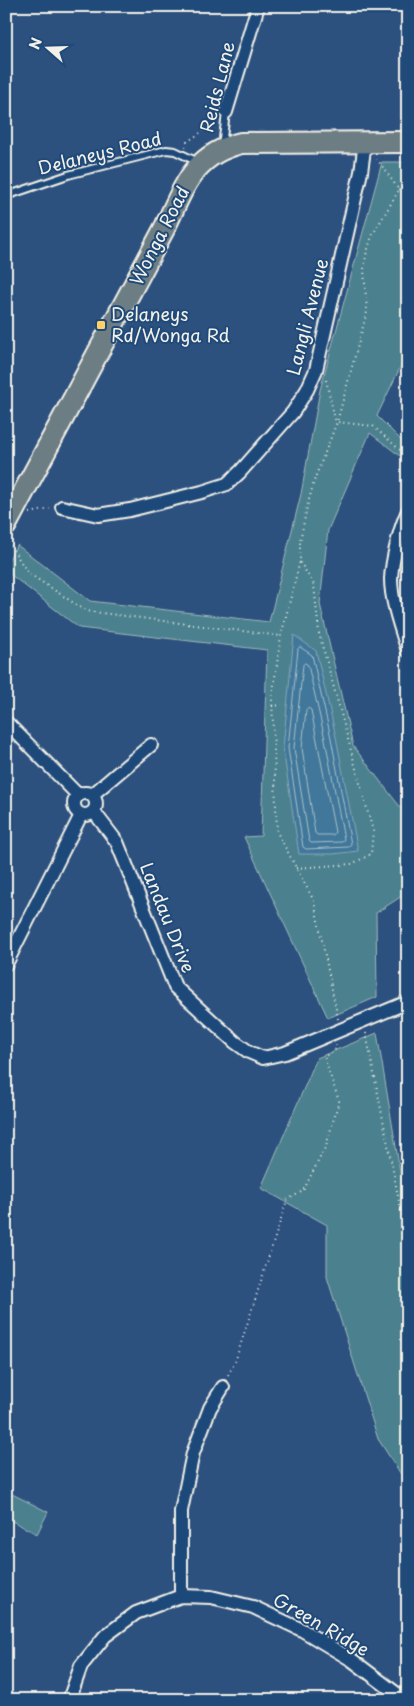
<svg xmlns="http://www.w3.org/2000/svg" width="414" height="1706" viewBox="0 0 414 1706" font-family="'Playpen Sans',sans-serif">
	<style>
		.green { fill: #4c818e; stroke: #a0b9bb }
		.water { fill: #3f779a; stroke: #87a8b9 }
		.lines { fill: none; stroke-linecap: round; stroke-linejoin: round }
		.shore { stroke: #acc0c9; stroke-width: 1 }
		.lane-casing { stroke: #f4f1e8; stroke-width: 10 }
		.street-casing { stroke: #f4f1e8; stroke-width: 16 }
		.primary-casing { stroke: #f4f1e8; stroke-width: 24 }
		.path { stroke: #f4f1e8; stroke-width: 2; stroke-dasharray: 1 4; stroke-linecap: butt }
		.lane { stroke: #1f4a7a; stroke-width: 6 }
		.street { stroke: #1f4a7a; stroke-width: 12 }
		.primary { stroke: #6c7e84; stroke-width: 20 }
		.poi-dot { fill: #ffd166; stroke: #1f4a7a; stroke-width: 2 }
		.labels { text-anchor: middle; stroke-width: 4; stroke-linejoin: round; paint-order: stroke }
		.street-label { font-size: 18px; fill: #f4f1e8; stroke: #1f4a7a }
		.poi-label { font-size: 18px; fill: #f4f1e8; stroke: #1f4a7a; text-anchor: start }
	</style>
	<rect width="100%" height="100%" fill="#2c517f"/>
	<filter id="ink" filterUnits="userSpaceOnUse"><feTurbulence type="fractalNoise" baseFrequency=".02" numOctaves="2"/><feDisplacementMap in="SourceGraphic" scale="10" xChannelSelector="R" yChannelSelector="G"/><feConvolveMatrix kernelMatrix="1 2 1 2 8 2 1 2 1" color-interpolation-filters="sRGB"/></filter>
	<g filter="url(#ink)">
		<g class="green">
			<polygon points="382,162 408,162 408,351 377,416 408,447 408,462 370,433 328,530 320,604 353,746 408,817 408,892 376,913 377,997 328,1018 244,837 261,836 267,650 79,628 6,571 6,564 17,545 90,601 269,622 301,494 320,390"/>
			<polygon points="377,1033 408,1219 408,1485 378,1439 327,1277 327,1225 261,1188 317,1058"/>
			<polygon points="6,1491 48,1512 37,1534 6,1518"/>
		</g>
		<polygon class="water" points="294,635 316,651 336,737 358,851 333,854 299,854 283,748"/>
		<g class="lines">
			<g class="shore">
				<polygon points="300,647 312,655 331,738 351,844 349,847 306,849 303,847 288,748 298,649"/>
				<polygon points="305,663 308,665 325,739 344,839 342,842 311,843 309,841 294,748 303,665"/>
				<polygon points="308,708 311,710 335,832 333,835 317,835 315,833 302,748 306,710"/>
			</g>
			<g class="lane-casing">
				<g id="lane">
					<polyline points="222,147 226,112"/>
					<polyline points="6,196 68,175 166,150 175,151 198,162"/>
				</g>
			</g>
			<g class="street-casing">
				<g id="street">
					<polyline points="226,112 258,6"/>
					<polyline points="62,507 98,515 130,510 202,492 227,484 240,472 293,412 307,390 316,370 361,172 365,142"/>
					<path d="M408,511C400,528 392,559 391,579C391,601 401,629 408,651"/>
					<polyline points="6,722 78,795"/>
					<circle cx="85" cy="804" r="11"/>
					<polyline points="92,795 151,745"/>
					<polyline points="94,812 117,842 175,987 235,1042 249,1052 263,1058 285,1053 408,1002"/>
					<polyline points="6,964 81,815"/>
					<polyline points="181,1596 181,1511 193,1453 210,1408 223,1387"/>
					<polyline points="69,1700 81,1666 105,1636 136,1613 181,1596 211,1597 253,1607 302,1630 352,1660 405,1700"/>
				</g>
			</g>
			<g class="primary-casing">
				<path id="primary" d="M6,525L164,229C184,188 192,155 241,143L408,142"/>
			</g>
			<g class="path">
				<polyline points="186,147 187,142 216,122"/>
				<polyline points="399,190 408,180"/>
				<polyline points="326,380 335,419 337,422 373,426 408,457"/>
				<polyline points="30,513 50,509"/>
				<polyline points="6,543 10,545 28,573 86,611 281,636"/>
				<polyline points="272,706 282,705"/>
				<polyline points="296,868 352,864 371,854 373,831 319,633 314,585 300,562"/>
				<polyline points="338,1019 314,901 277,832 272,698 281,636 300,561 300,541 307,507 315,478 337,422 367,312 364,269 366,255 372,236 399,190 377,159"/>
				<polyline points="366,1033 408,1247"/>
				<polyline points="408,1288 404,1294 402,1301 408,1312"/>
				<polyline points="228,1375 235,1362 287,1200 303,1191 326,1146 339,1101 324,1057 336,1049 336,1045"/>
			</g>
			<use href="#lane" class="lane"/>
			<use href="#street" class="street"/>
			<use href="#primary" class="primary"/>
		</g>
	</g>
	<rect class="poi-dot" x="96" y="320" width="10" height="10" rx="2.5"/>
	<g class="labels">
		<g class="street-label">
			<text transform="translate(218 87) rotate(-76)" y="6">Reids Lane</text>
			<text transform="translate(100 154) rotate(-14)" y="6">Delaneys Road</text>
			<text transform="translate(160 236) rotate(-63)" y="6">Wonga Road</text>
			<text transform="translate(308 317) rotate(-76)" y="6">Langli Avenue</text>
			<text transform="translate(167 918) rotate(68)" y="6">Landau Drive</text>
			<text transform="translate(321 1625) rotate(30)" y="6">Green Ridge</text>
		</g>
		<g class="poi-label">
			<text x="111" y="321">Delaneys<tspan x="111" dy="21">Rd/Wonga Rd</tspan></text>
		</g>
	</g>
	<rect width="414" height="1706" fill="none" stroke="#1f4a7a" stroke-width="25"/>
	<rect x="12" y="12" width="389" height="1681" fill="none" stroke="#f4f1e8" stroke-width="2" filter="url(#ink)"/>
	<g transform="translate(48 48) rotate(290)" stroke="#1f4a7a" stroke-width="4" paint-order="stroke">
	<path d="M0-4L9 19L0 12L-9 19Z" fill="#f4f1e8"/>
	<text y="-8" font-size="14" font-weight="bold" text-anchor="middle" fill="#f4f1e8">N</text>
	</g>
</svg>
